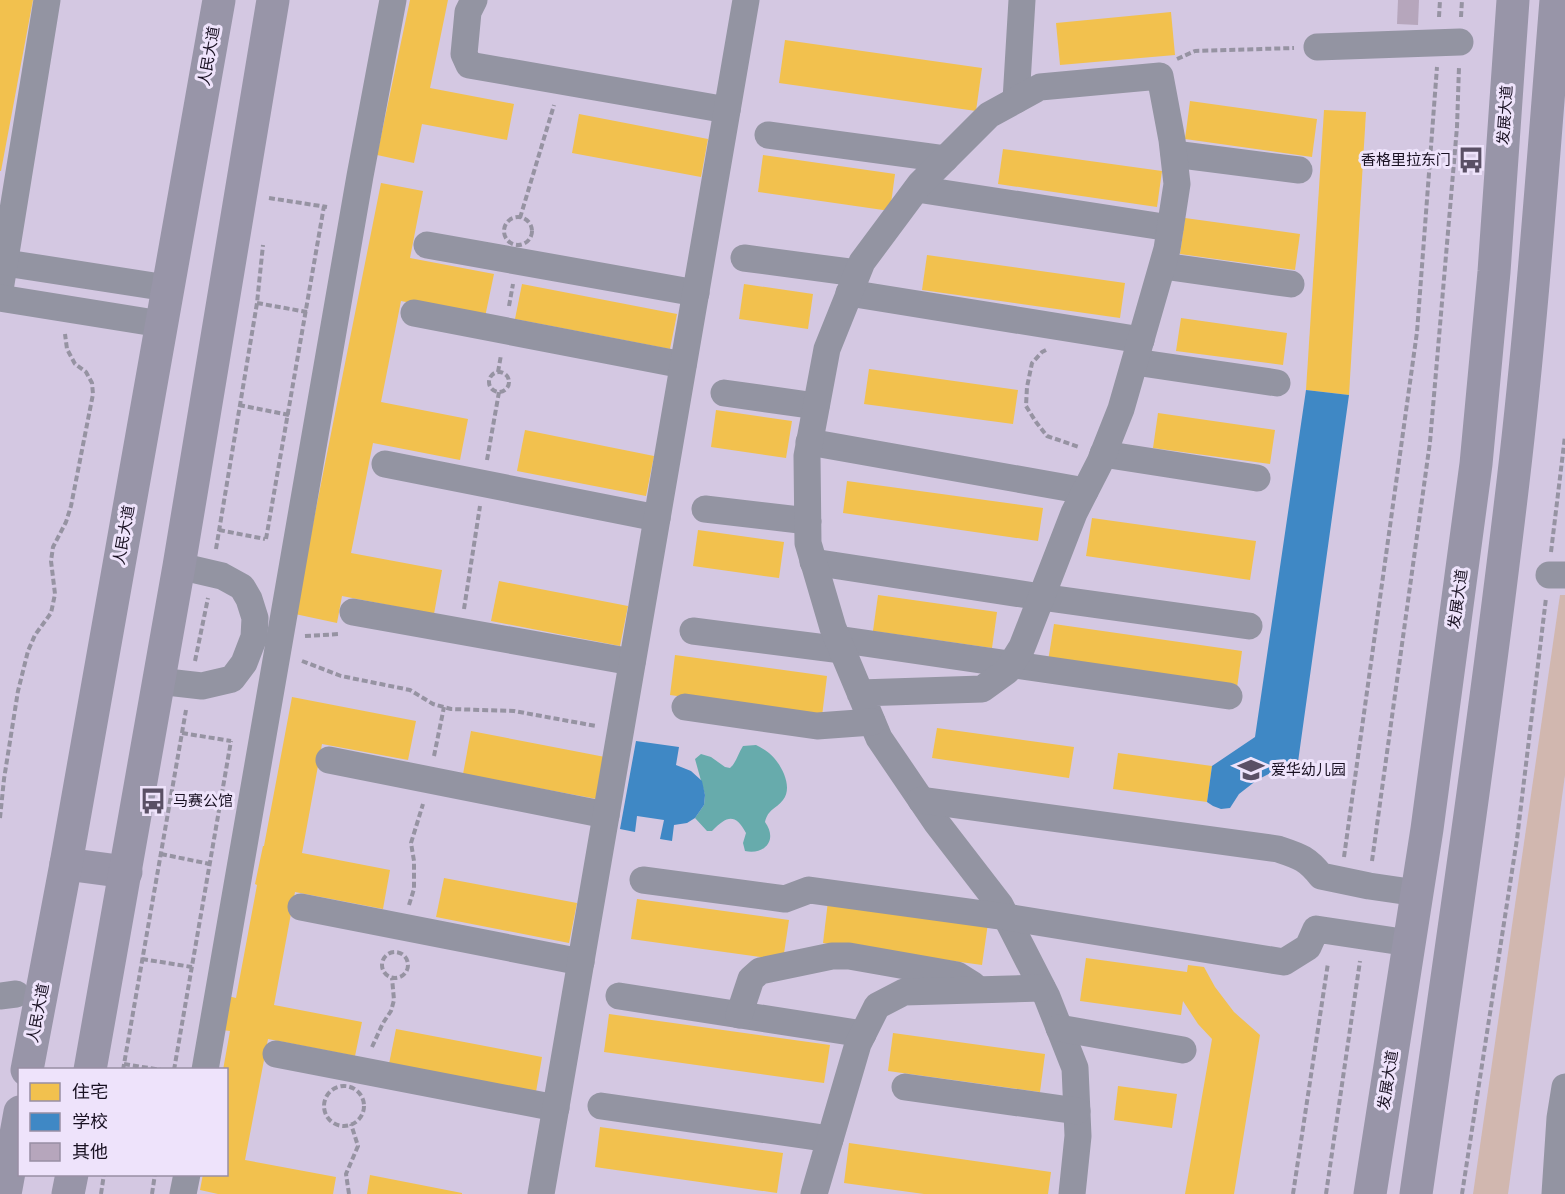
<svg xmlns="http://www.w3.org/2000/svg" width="1565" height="1194" viewBox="0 0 1565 1194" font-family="Signika,'Noto Sans SC',sans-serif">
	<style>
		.green { fill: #d1b7af }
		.water { fill: #67abac }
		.homes { fill: #f2c14e }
		.schools { fill: #3f88c5 }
		.building { fill: #b6a6bc }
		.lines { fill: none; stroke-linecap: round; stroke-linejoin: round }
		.path { stroke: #9693a2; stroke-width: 4; stroke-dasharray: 6 3; stroke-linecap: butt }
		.minor { stroke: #9394a2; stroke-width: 27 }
		.major { stroke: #9895a8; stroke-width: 33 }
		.labels { text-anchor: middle; stroke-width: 6; stroke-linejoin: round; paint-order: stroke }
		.street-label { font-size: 15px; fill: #181021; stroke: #eee3fb }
		.poi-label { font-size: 15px; fill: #181021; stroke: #eee3fb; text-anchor: start }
	</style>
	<rect width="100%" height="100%" fill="#d4c8e2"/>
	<polygon class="green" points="1560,595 1565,595 1565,775 1508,1194 1473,1194"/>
	<path class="water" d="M756,745C760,747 765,750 769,753C780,762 794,786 783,800C776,809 768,809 765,822C778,840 765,855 745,851L743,843L746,833C735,813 727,816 712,831H707L695,818L704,805L705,795L695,759L701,754L711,757L725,767L730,768C737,762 738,753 743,746Z"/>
	<g class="homes">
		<polygon points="0,0 33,0 1,171 0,171"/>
		<polygon points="410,0 448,0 430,88 514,104 507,140 422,124 414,163 377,155"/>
		<polygon points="1171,12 1175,55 1060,65 1056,23"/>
		<polygon points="785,40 982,68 976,111 779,83"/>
		<polygon points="1190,101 1317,119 1312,157 1185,139"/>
		<polygon points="1324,110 1366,112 1349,395 1306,390"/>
		<polygon points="579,114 708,139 701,177 572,153"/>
		<polygon points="1003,149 1162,171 1157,207 998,184"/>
		<polygon points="763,155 895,174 890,211 758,192"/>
		<polygon points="381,183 423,191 410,258 494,274 485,317 401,301 381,402 468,419 460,460 373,443 351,553 442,570 434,614 342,596 337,623 295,614"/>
		<polygon points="1185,218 1300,234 1295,270 1180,254"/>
		<polygon points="927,255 1125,283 1120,318 922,290"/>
		<polygon points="522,284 677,314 670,349 515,319"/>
		<polygon points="744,284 813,294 808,329 739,319"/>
		<polygon points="1181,318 1287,333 1283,365 1176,351"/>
		<polygon points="869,369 1018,390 1013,424 864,404"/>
		<polygon points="716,410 792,421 786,458 711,447"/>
		<polygon points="1158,413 1275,430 1270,464 1153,448"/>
		<polygon points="525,430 654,456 646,496 517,471"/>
		<polygon points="847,481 1043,508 1038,541 843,513"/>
		<polygon points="1092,518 1256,541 1250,580 1086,556"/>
		<polygon points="698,530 784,542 779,578 693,566"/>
		<polygon points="499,581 628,606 620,646 491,621"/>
		<polygon points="878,595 997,612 992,648 873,631"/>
		<polygon points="1054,624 1242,651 1237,688 1048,661"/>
		<polygon points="675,655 827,676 822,716 670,695"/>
		<polygon points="292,697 416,721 408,760 322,744 302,853 390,870 383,909 295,892 274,1005 362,1022 355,1056 268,1039 245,1160 336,1177 333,1194 218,1194 200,1190 203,1174 226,1174 226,1070 223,1070 230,1031 222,1030 228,996 236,998 257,885 255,884 263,846 264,846"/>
		<polygon points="937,728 1074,747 1069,778 932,758"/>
		<polygon points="471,731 605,757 597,799 463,774"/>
		<polygon points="1118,753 1212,766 1207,802 1113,789"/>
		<polygon points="444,878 577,903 569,943 436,917"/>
		<polygon points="637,899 789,920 783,960 631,939"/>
		<polygon points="828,901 988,923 982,965 823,943"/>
		<polygon points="1086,958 1187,972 1188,965 1204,967 1215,987 1234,1012 1260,1035 1234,1194 1185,1194 1212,1039 1198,1024 1183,1001 1181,1015 1080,1001"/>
		<polygon points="609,1014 830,1045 824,1083 604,1052"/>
		<polygon points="396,1029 542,1057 536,1092 389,1064"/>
		<polygon points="893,1033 1045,1054 1040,1092 888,1071"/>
		<polygon points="1118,1086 1177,1094 1172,1128 1114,1120"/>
		<polygon points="600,1127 783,1153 777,1193 595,1167"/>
		<polygon points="849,1143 1051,1172 1048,1194 924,1194 844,1183"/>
		<polygon points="370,1175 462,1193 462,1194 367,1194"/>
	</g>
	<g class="schools">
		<polygon points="1306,390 1349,395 1298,762 1286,765 1257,780 1239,794 1230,808 1221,809 1213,806 1207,802 1212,766 1255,737"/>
		<polygon points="636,741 679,747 676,765 691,771 702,781 705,795 704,805 695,818 687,823 674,825 672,841 660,839 664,820 637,816 635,832 620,829"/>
	</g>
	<polygon class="building" points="1398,0 1419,0 1418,25 1397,24"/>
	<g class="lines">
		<g class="path">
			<polyline points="1439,17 1440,0"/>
			<polyline points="1461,17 1462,0"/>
			<polyline points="1177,59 1195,51 1294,48"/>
			<polyline points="269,198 327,207"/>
			<circle cx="518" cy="231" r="14"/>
			<polyline points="520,218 554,105"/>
			<polyline points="257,303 307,312"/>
			<polyline points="509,306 513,284"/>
			<polyline points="1046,350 1042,352 1032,363 1027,387 1026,406 1036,422 1047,436 1079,447"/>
			<circle cx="499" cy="382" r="10"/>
			<polyline points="498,372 501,355"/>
			<polyline points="239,405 289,415"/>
			<polyline points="487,460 499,392"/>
			<polyline points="219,530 265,539"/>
			<polyline points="266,539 324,206"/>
			<polyline points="216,549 257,303 263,245"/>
			<polyline points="1551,552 1565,436"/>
			<polyline points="464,609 480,506"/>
			<polyline points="305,636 340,634"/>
			<polyline points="195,661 208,598"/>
			<polyline points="302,661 341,676 410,690 433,704 451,709 514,711 596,726"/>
			<polyline points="182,733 231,741"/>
			<polyline points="434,756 444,707"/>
			<polyline points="0,818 4,779 18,691 28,651 35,635 51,613 55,594 51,561 53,547 66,522 71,506 93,394 92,383 86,372 75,364 67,349 65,334"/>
			<polyline points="161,854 210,864"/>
			<polyline points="1344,857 1417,332 1437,67"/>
			<polyline points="1372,861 1430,442 1457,127 1459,67"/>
			<polyline points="409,905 414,889 414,861 411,843 423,804"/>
			<circle cx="395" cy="965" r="13"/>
			<polyline points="142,959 192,967"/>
			<polyline points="372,1047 383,1023 391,1011 394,1000 392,978"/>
			<polyline points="124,1064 161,1070"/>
			<polyline points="123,1070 186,710"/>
			<polyline points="174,1070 231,741"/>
			<circle cx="344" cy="1106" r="20"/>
			<polyline points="101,1194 104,1174"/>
			<polyline points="152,1194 155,1174"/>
			<polyline points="349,1194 346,1174 358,1146 351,1124"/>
			<polyline points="1293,1194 1328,963"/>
			<polyline points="1326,1194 1360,961"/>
			<polyline points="1462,1194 1517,839 1546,598"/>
		</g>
		<g class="minor">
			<polyline points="474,0 468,12 464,54 469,65 727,110"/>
			<polyline points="1317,47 1460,42"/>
			<polyline points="1016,100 1022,0"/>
			<polyline points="768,135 945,159"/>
			<polyline points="1174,154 1299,170"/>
			<polyline points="917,189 1170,228"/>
			<polyline points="427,245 696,293"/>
			<polyline points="744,258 857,273"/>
			<polyline points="0,262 167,288"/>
			<polyline points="1163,266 1291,284"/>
			<polyline points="0,290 47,0"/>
			<polyline points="849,293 1141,340"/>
			<polyline points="0,298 161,324"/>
			<polyline points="414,313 683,365"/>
			<polyline points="1135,362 1277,383"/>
			<polyline points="724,393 816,406"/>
			<polyline points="809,442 1085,491"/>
			<polyline points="1103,454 1257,478"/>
			<polyline points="385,464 657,518"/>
			<polyline points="705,509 808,521"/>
			<polyline points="813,562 1041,597 1249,626"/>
			<polyline points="1549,575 1565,575"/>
			<polyline points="353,612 632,662"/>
			<polyline points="693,631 842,650"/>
			<polyline points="837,639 1229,696"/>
			<polyline points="158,681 202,686 232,679 244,663 254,637 255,618 249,599 242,587 222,576 179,566"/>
			<polyline points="860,693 982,689 1007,671 1022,647 1074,513 1100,462 1121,409 1167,249 1177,184 1172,140 1160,76 1040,87 989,115 920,184 862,262 827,349 807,456 808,543 833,628 879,738 936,822 1000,905 1047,997 1075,1068 1078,1136 1072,1194"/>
			<polyline points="685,707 817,726 872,722"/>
			<polyline points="329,760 606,815"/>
			<path d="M921,800L1278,849C1299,856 1307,858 1321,876L1369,886L1417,893"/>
			<polyline points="643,880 785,899 809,890 1006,917 1284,962 1308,947 1316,929 1409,943"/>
			<polyline points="301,907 581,962"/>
			<polyline points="0,996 16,994"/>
			<polyline points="619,996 863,1034"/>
			<polyline points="739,1015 751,979 760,971 832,956 849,956 957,975 973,985"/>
			<polyline points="1059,1028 1183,1050"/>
			<polyline points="276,1054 556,1108"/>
			<polyline points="205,1070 360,176 393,0"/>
			<polyline points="905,1087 1077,1111"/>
			<polyline points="601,1106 830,1139"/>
			<polyline points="183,1194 187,1174"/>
			<polyline points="541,1194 746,0"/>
			<polyline points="814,1194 858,1044 877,1006 904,992 1042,988"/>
			<polyline points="1555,1194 1560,1118 1565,1087"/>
		</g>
		<g class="major">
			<polyline points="66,864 126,872"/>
			<polyline points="27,1070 66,864 219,0"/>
			<polyline points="90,1070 179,566 273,0"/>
			<polyline points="5,1194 20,1112"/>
			<polyline points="68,1194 72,1174"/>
			<polyline points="1370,1194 1427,829 1476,464 1494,272 1513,0"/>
			<path d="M1416,1194C1450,957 1485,720 1513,482C1532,321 1543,161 1556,0"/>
		</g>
	</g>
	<defs>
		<g id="bus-bare" transform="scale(2.07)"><path d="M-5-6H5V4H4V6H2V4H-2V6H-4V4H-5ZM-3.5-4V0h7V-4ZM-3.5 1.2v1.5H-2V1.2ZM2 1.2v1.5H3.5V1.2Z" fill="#5a5065" stroke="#eee3fb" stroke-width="2.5" paint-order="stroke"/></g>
		<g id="school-bare" transform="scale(2.07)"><path d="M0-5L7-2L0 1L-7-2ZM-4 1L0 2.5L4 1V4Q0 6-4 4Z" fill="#5a5065" stroke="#eee3fb" stroke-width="2.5" paint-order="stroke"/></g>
	</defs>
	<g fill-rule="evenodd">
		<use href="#bus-bare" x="1471" y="160"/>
		<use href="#school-bare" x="1251" y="770"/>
		<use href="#bus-bare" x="153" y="801"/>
	</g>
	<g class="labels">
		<g class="street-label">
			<text transform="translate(209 56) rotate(-80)" y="5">人民大道</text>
			<text transform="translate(1505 115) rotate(-86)" y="5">发展大道</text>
			<text transform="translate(124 535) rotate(-80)" y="5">人民大道</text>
			<text transform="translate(1458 599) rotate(-82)" y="5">发展大道</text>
			<text transform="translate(38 1013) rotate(-79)" y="5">人民大道</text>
			<text transform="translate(1388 1080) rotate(-81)" y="5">发展大道</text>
		</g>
		<g class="poi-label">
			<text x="1451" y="165" text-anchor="end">香格里拉东门</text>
			<text x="1271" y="775">爱华幼儿园</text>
			<text x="173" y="806">马赛公馆</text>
		</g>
	</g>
	<rect x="18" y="1068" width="210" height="108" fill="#eee3fb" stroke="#988fa4" stroke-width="1.5"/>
	<rect x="30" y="1083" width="30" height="18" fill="#f2c14e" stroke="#988fa4" stroke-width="1.5"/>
	<text x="72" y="1098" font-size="18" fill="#181021">住宅</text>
	<rect x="30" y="1113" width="30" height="18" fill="#3f88c5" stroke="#988fa4" stroke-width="1.5"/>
	<text x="72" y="1128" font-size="18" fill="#181021">学校</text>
	<rect x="30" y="1143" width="30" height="18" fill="#b6a6bc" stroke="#988fa4" stroke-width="1.5"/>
	<text x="72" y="1158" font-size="18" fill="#181021">其他</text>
</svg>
